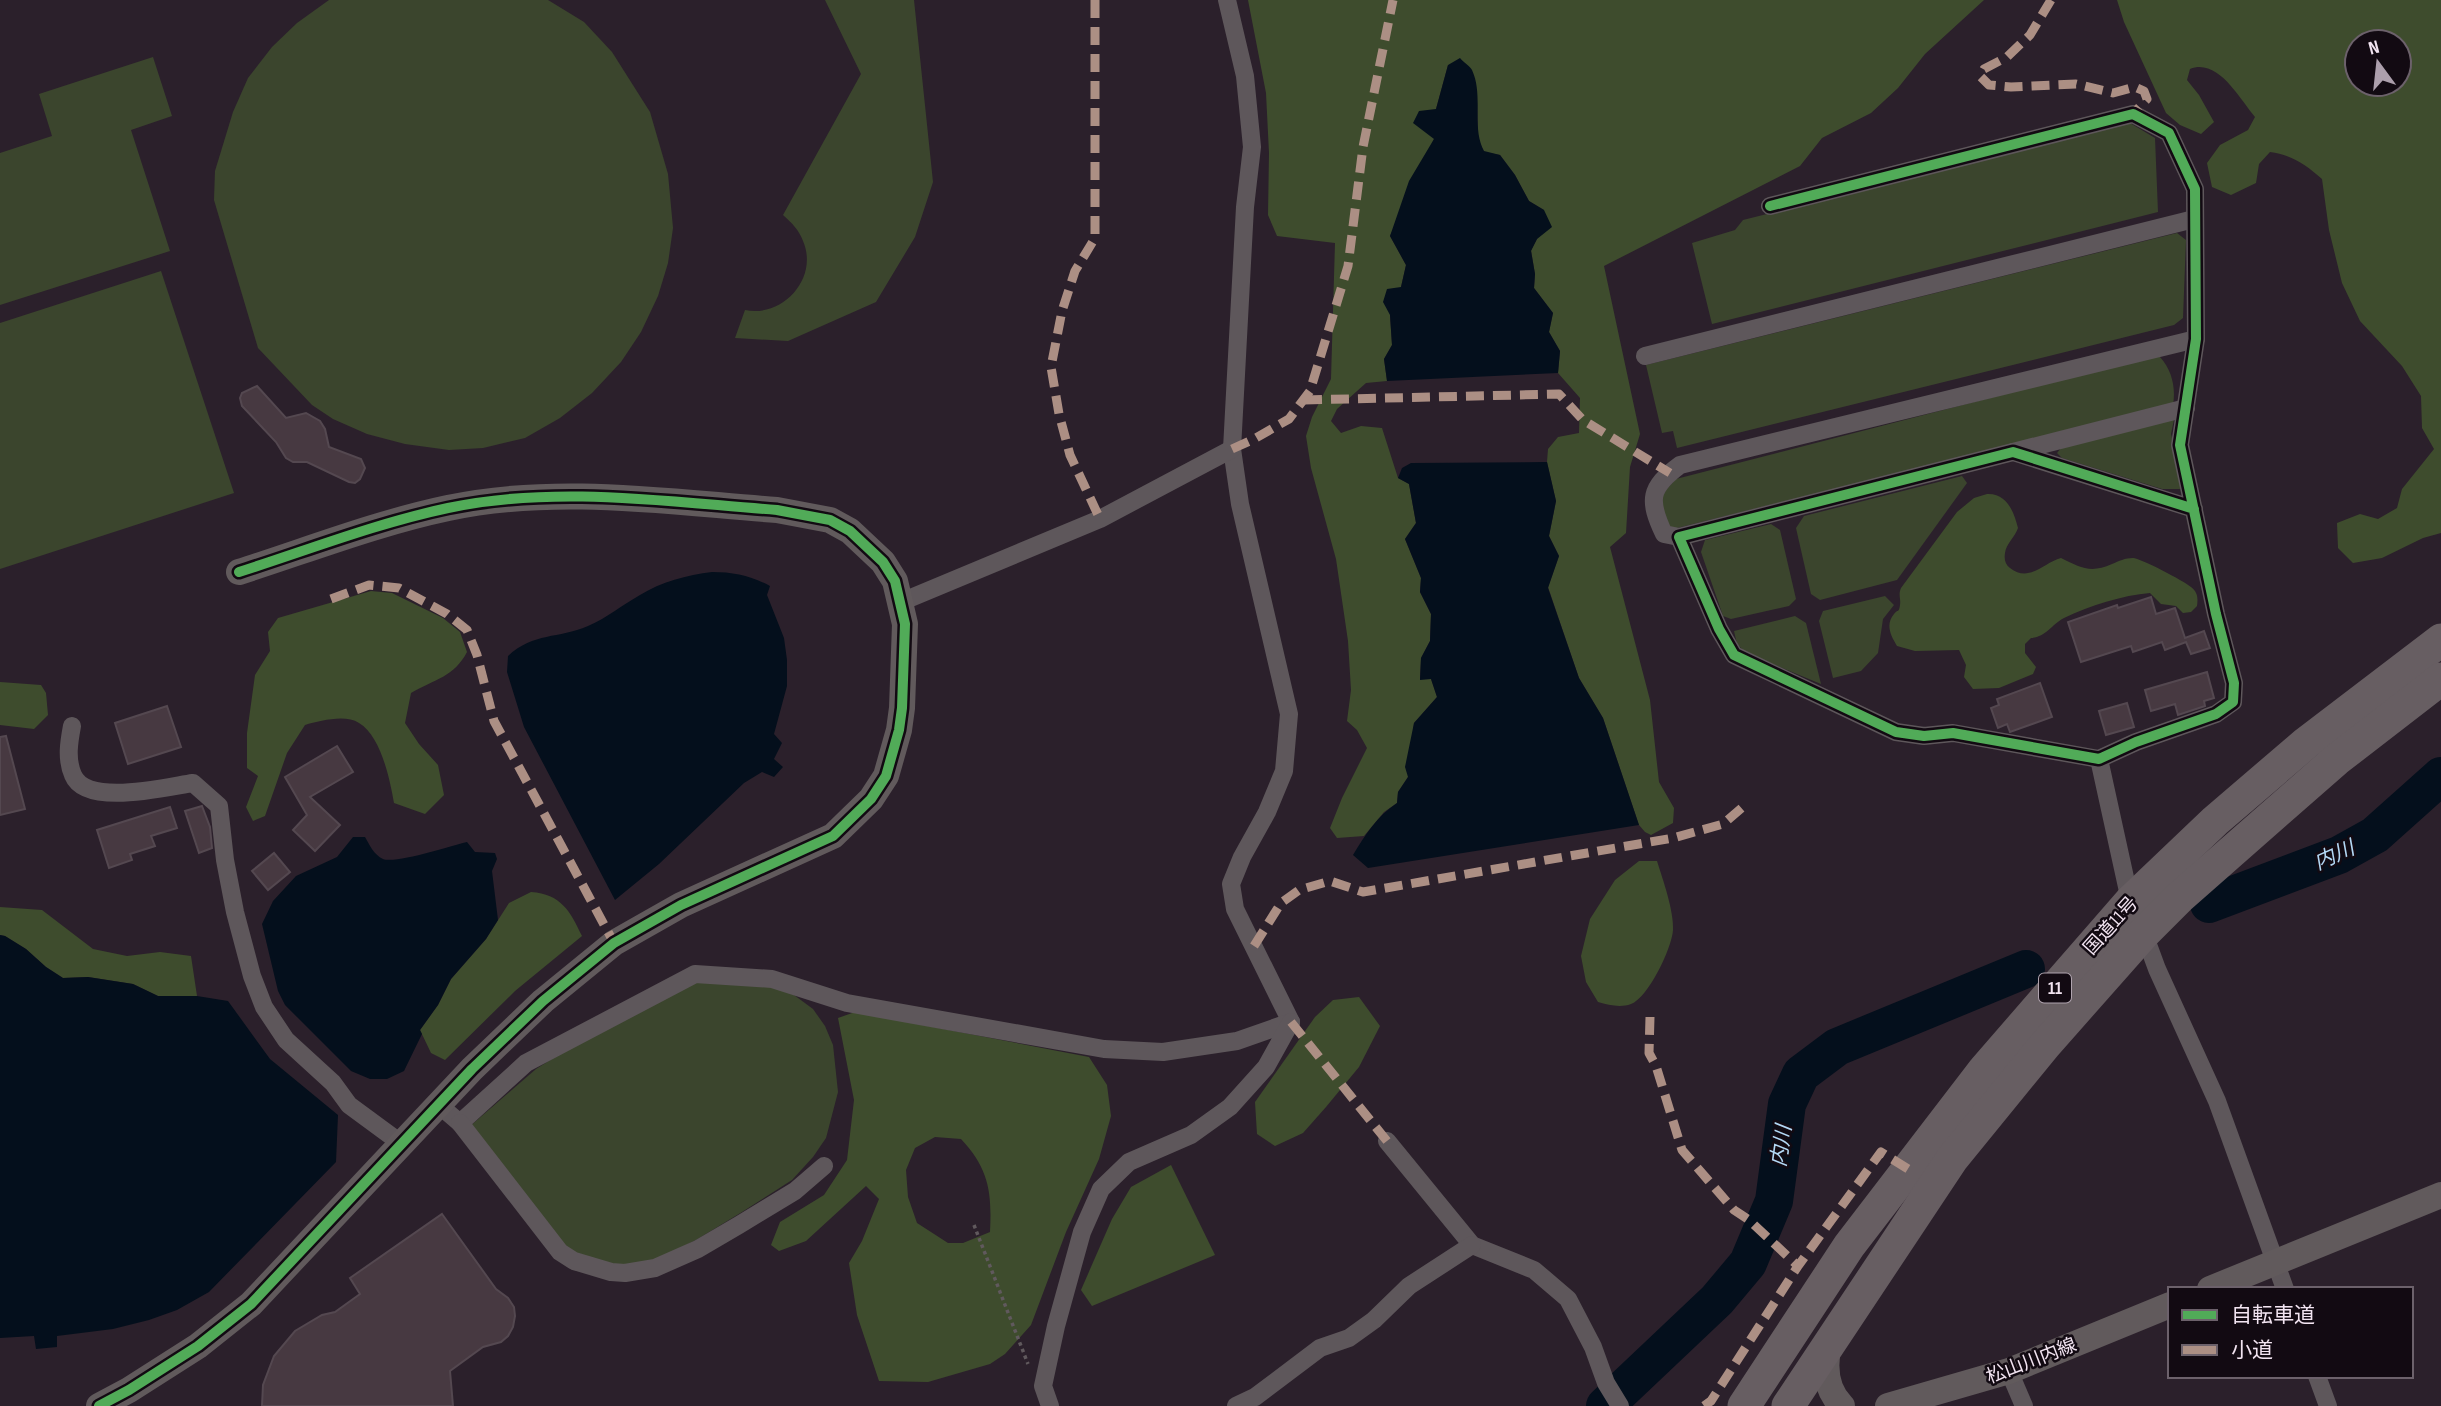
<svg xmlns="http://www.w3.org/2000/svg" width="2441" height="1406" viewBox="0 0 2441 1406" font-family="'Sofia Sans Condensed','Noto Sans JP',sans-serif">
	<style>
		.green { fill: #3b452d }
		.forest { fill: #3e4c2d; fill-rule: evenodd }
		.water { fill: #040f1c }
		.lines { fill: none; stroke-linecap: round; stroke-linejoin: round }
		.river { stroke: #040f1c; stroke-width: 38 }
		.building { fill: #473941; stroke: #544850; stroke-width: 2 }
		.path { stroke: #60595d; stroke-width: 3.5; stroke-dasharray: 3.5 3.5; stroke-linecap: butt }
		.street { stroke: #5e575b; stroke-width: 18 }
		.secondary { stroke: #615a5c; stroke-width: 26 }
		.highway { stroke: #675e62; stroke-width: 33 }
		.quiet { stroke: #ac8f84; stroke-width: 9; stroke-dasharray: 18 9; stroke-linecap: butt }
		.cycleway-casing { stroke: #120a12; stroke-width: 15 }
		.cycleway { stroke: #51ab58; stroke-width: 10 }
		.labels { text-anchor: middle; stroke-width: 5; stroke-linejoin: round; paint-order: stroke }
		.shield { fill: #120a12; stroke: #afa3ae; stroke-width: 2 }
		.shield-label { font-size: 18px; font-weight: bold; fill: #f2e4f1 }
		.street-label { font-size: 19px; fill: #f2e4f1; stroke: #120a12 }
		.water-label { font-size: 21px; font-style: italic; fill: #b3d8f5; stroke: #120a12 }
	</style>
	<rect width="100%" height="100%" fill="#2b202b"/>
	<g class="green">
		<polygon points="329,0 548,0 584,22 612,52 650,112 668,174 673,228 668,263 658,296 641,332 621,362 592,393 560,418 525,438 483,448 449,450 405,444 367,434 333,419 312,405 258,348 214,200 215,171 233,112 248,78 272,47 297,23"/>
		<path d="M825,0H914L933,182L915,237L876,302L788,341L735,338L745,310C783,318 819,278 803,241C799,230 792,223 783,215L861,74Z"/>
		<polygon points="153,57 172,116 131,130 170,251 0,305 0,153 52,136 39,94"/>
		<polygon points="2130,123 2155,138 2158,212 1712,324 1692,243 1735,230 1743,220"/>
		<polygon points="2177,233 2186,240 2183,318 2174,325 1677,448 1673,431 1662,433 1646,365"/>
		<polygon points="161,271 234,493 0,569 0,323"/>
		<path d="M2152,356L2160,357C2172,370 2176,388 2173,405L1669,530C1661,503 1654,501 1676,479Z"/>
		<polygon points="2175,415 2171,434 2181,474 2182,489 2162,489 2062,458 2057,453 2066,442"/>
		<polygon points="1962,476 1967,483 1897,580 1820,600 1811,594 1796,528 1804,516"/>
		<polygon points="1771,524 1780,530 1796,599 1789,606 1731,619 1723,616 1701,552 1705,540"/>
		<polygon points="1885,596 1894,605 1883,619 1878,653 1861,671 1833,678 1819,621 1823,611"/>
		<polygon points="1795,616 1806,623 1821,684 1746,653 1737,644 1734,631"/>
		<polygon points="699,979 772,987 794,995 813,1009 825,1026 833,1045 838,1092 826,1138 813,1157 792,1180 742,1212 696,1240 654,1261 624,1266 595,1262 568,1250 469,1127 536,1069 585,1038"/>
	</g>
	<g class="forest">
		<polygon points="1248,0 1984,0 1925,54 1898,88 1871,113 1822,138 1800,166 1604,266 1640,434 1630,467 1626,533 1610,547 1650,700 1659,782 1674,808 1673,823 1651,835 1645,832 1639,825 1603,718 1579,678 1548,587 1559,556 1549,536 1556,501 1547,462 1548,449 1558,437 1579,433 1580,398 1558,373 1560,351 1549,332 1553,313 1534,288 1535,274 1531,250 1537,239 1544,210 1529,201 1515,175 1500,155 1484,152 1478,139 1477,100 1448,65 1436,109 1434,139 1390,236 1406,265 1401,287 1390,315 1392,345 1384,359 1387,381 1366,383 1337,409 1331,421 1341,433 1361,426 1382,428 1398,478 1409,484 1416,523 1405,539 1421,578 1420,592 1431,614 1430,641 1421,658 1420,679 1431,679 1437,697 1414,723 1408,777 1398,792 1397,803 1384,812 1364,836 1337,838 1330,828 1342,798 1367,748 1357,730 1347,721 1351,690 1348,641 1336,559 1311,468 1306,436 1312,417 1331,379 1335,243 1277,236 1268,215 1269,153 1266,93"/>
		<path d="M2117,0H2441V533L2423,538L2382,558L2353,563L2338,548L2337,523L2360,514L2378,519L2397,508L2402,489L2434,449L2422,428L2421,396L2402,366L2360,321L2342,283L2329,230L2322,179C2306,165 2292,155 2270,152L2259,164L2256,183L2231,195L2212,187L2207,163L2220,145L2248,130L2255,117C2239,98 2218,58 2190,69L2187,80L2199,95L2214,122L2201,134L2180,125L2166,113L2124,22ZM2357,42H2399V84H2357Z"/>
		<path d="M1987,494C2007,493 2014,512 2018,528C2015,537 2006,544 2005,553C2004,559 2005,564 2010,568C2029,583 2043,563 2061,558C2080,567 2090,574 2112,564C2119,561 2125,558 2133,558C2140,558 2184,581 2191,587C2198,592 2198,599 2197,606L2191,612L2183,613L2176,606L2161,604L2150,593C2123,595 2089,606 2064,618C2051,625 2046,637 2031,638L2025,644V653L2036,667L2033,674L1999,688L1973,689L1964,677L1966,665L1959,650L1915,651L1897,646C1891,636 1885,625 1894,614C1898,609 1899,613 1900,605C1901,598 1898,595 1901,588L1957,512L1974,498Z"/>
		<path d="M371,591L392,593L443,618L460,632L467,652C454,677 435,679 411,693L405,723L419,744L438,765L444,795L425,814L394,803C390,780 381,736 359,723C345,714 320,721 305,725L287,753L265,816L253,821L246,807L258,776L247,768V733L255,675L270,651L268,632L278,618Z"/>
		<polygon points="0,682 41,685 46,693 48,715 34,729 0,725"/>
		<path d="M1639,861H1657C1663,880 1674,911 1673,930C1672,948 1648,998 1631,1004C1620,1008 1609,1005 1598,1002L1586,982L1581,956L1590,919L1615,880Z"/>
		<path d="M531,892C561,894 570,911 582,936L515,991L445,1060L431,1053L420,1030L438,1005L451,979L486,939L509,903Z"/>
		<polygon points="0,907 42,910 93,949 127,956 160,952 191,956 197,996 158,996 133,984 88,977 63,978 46,967 26,949 5,936 0,935"/>
		<polygon points="1359,997 1380,1026 1359,1067 1326,1107 1303,1133 1275,1146 1257,1134 1255,1102 1315,1017 1333,1000"/>
		<path d="M855,1012L1089,1057L1107,1085L1111,1116L1099,1159L1066,1232L1031,1325L1005,1354L990,1364L928,1382L879,1381L857,1315L849,1263L862,1241L879,1199L866,1186L806,1241L779,1251L771,1245L780,1222L824,1195L847,1160L854,1100L838,1018ZM935,1137L961,1139C989,1169 992,1192 990,1232L963,1243H948L917,1223L908,1197L906,1170L915,1148Z"/>
		<polygon points="1171,1165 1215,1255 1092,1306 1081,1290 1112,1219 1131,1187"/>
	</g>
	<g class="water">
		<path d="M1460,58C1463,62 1470,66 1472,70C1484,96 1471,127 1484,151L1500,155L1515,175L1529,201L1544,210L1552,227L1537,239L1531,251L1535,274L1534,288L1553,313L1549,332L1560,351L1558,373L1387,381L1384,359L1392,345L1390,315L1383,302L1387,289L1401,287L1406,265L1390,236L1409,181L1434,139L1413,123L1419,111L1436,109L1448,65Z"/>
		<path d="M1547,462L1556,501L1549,536L1559,556L1548,588L1579,678L1603,718L1639,825L1368,868L1353,855C1365,835 1377,816 1397,803L1398,792L1408,777L1405,767L1414,723L1437,697L1431,679L1420,680L1421,658L1430,641L1431,614L1420,592L1421,578L1405,539L1416,523L1409,484L1398,478L1402,468L1411,463Z"/>
		<path d="M712,572C734,572 751,576 770,586L767,595L784,638L787,660V686L774,734L782,743L774,759L783,767L774,777L762,772L744,783L659,864L615,900L524,727L507,672L508,656C534,632 558,639 588,626C607,618 622,605 640,595C661,582 687,575 712,572Z"/>
		<path d="M353,837H365C369,844 374,855 383,859C396,864 450,846 467,842L475,852L495,853L497,859L492,871L498,920L486,939L451,979L438,1005L420,1030L422,1034L404,1071L387,1079H370L351,1071L285,1005L278,991L262,924L273,901L296,876L337,857Z"/>
		<polygon points="0,935 5,936 26,949 46,967 63,978 88,977 133,984 158,996 197,996 228,1001 270,1059 338,1115 336,1162 209,1292 177,1310 149,1320 113,1329 57,1336 57,1347 36,1349 34,1336 0,1338"/>
	</g>
	<g class="lines">
		<g class="river">
			<polyline points="2209,904 2339,855 2375,835 2441,776"/>
			<polyline points="1605,1406 1717,1300 1748,1263 1774,1201 1787,1104 1801,1074 1837,1047 2026,969"/>
		</g>
	</g>
	<g class="building">
		<polygon points="257,386 286,418 306,413 320,421 325,429 329,447 361,459 365,468 360,479 355,483 349,482 307,462 293,462 286,458 276,442 242,406 240,398 242,393"/>
		<polygon points="2151,597 2156,614 2175,608 2185,638 2204,631 2210,648 2191,654 2186,642 2165,650 2162,642 2133,652 2131,646 2081,662 2068,622 2117,605 2118,608"/>
		<polygon points="2207,672 2214,698 2204,701 2205,706 2178,715 2175,704 2151,711 2145,690"/>
		<polygon points="2040,683 2052,717 2010,732 2007,724 1998,728 1991,708 1999,705 1997,699"/>
		<polygon points="2127,703 2134,727 2106,735 2099,711"/>
		<polygon points="167,706 181,747 128,764 115,723"/>
		<polygon points="6,736 25,809 0,815 0,737"/>
		<polygon points="337,746 353,772 310,797 340,825 315,851 293,830 307,815 285,777"/>
		<polygon points="202,806 210,827 212,848 199,853 185,811"/>
		<polygon points="170,807 177,828 151,836 155,846 130,854 132,860 109,868 97,830"/>
		<polygon points="274,853 290,872 268,890 252,871"/>
		<polygon points="442,1214 496,1289 508,1298 514,1307 515,1316 513,1327 508,1336 501,1342 483,1347 450,1371 453,1406 262,1406 263,1385 274,1356 295,1331 322,1315 335,1312 360,1294 350,1278"/>
	</g>
	<g class="lines">
		<polyline class="path" points="974,1225 1028,1364"/>
		<g class="street">
			<polyline points="1227,0 1245,76 1252,147 1245,207 1232,449 1240,504 1289,714 1284,771 1267,812 1242,857 1231,884 1235,909 1291,1022"/>
			<polyline points="1770,206 2133,114 2169,133 2195,189 2196,339 2180,445 2216,614 2234,683 2233,702 2216,714 2136,742 2099,759 1953,733 1924,736 1896,732 1734,655 1719,629 1679,537 2013,452 2194,509"/>
			<polyline points="1645,356 2194,219"/>
			<polyline points="2013,452 2186,408"/>
			<path d="M1679,537L1664,534C1648,500 1649,488 1680,465L2196,339"/>
			<polyline points="901,602 1100,519 1232,449"/>
			<path d="M72,726C69,742 66,759 73,775C86,807 166,787 193,783L219,806L225,860L235,912L252,976L264,1007L286,1040L333,1083L349,1105L402,1144"/>
			<polyline points="2099,759 2131,905"/>
			<polyline points="2143,931 2157,969 2217,1101 2285,1289"/>
			<polyline points="439,1105 460,1123 526,1063 695,974 772,979 847,1003 1104,1049 1163,1052 1237,1041 1291,1022"/>
			<polyline points="460,1123 560,1252 574,1261 611,1272 625,1273 655,1268 698,1249 739,1225 795,1191 824,1166"/>
			<polyline points="1387,1141 1472,1245 1534,1270 1568,1299 1593,1347 1606,1383 1620,1406"/>
			<polyline points="2009,1371 2024,1406"/>
			<polyline points="2317,1376 2328,1406"/>
			<polyline points="1050,1406 1043,1386 1056,1326 1082,1232 1101,1189 1129,1162 1191,1135 1230,1107 1266,1067 1291,1022"/>
			<polyline points="1236,1406 1255,1397 1320,1348 1349,1338 1374,1320 1409,1286 1472,1245"/>
		</g>
		<g class="secondary">
			<polyline points="2210,1289 2441,1195"/>
			<path d="M1829,1344C1824,1366 1825,1389 1842,1406"/>
			<path d="M99,1406L129,1390L198,1346L251,1304L472,1069L543,1001L614,943L681,905L833,836L871,799L886,776L899,730L902,708L905,624L895,581L883,562L850,531L830,520L777,510C668,502 556,485 448,508C377,523 308,550 239,572"/>
			<polyline points="1888,1406 2009,1371 2170,1305"/>
		</g>
		<g class="highway">
			<polyline points="1744,1406 1849,1246 1984,1070 2130,902 2215,821 2306,743 2441,640"/>
			<polyline points="1788,1406 1952,1159 2045,1045 2144,933 2180,897 2336,760 2441,679"/>
		</g>
		<g class="quiet">
			<polyline points="1095,0 1095,238 1075,271 1062,311 1051,367 1059,414 1070,455 1100,519"/>
			<polyline points="2051,0 2030,35 2007,57 1984,69 1980,76 1989,85 2011,87 2076,84 2113,93 2135,87 2144,91 2147,99 2133,114"/>
			<polyline points="1304,400 1559,394 1583,420 1670,473"/>
			<polyline points="1232,449 1254,439 1289,419 1310,391 1348,266 1363,147 1393,0"/>
			<polyline points="331,599 369,585 399,588 447,614 467,630 477,655 494,721 614,943"/>
			<polyline points="1254,946 1281,903 1299,890 1330,881 1363,892 1673,838 1723,824 1744,806"/>
			<polyline points="1650,1017 1649,1053 1656,1066 1682,1150 1734,1210 1749,1220 1798,1266"/>
			<polyline points="1291,1022 1387,1141"/>
			<polyline points="1704,1406 1711,1401 1798,1266 1881,1152 1908,1169"/>
		</g>
		<g class="cycleway-casing">
			<g id="cycleway">
				<polyline points="1770,206 2133,114 2169,133 2195,189 2196,339 2180,445 2216,614 2234,683 2233,702 2216,714 2136,742 2099,759 1953,733 1924,736 1896,732 1734,655 1719,629 1679,537 2013,452 2194,509"/>
				<path d="M99,1406L129,1390L198,1346L251,1304L472,1069L543,1001L614,943L681,905L833,836L871,799L886,776L899,730L902,708L905,624L895,581L883,562L850,531L830,520L777,510C668,502 556,485 448,508C377,523 308,550 239,572"/>
			</g>
		</g>
		<use href="#cycleway" class="cycleway"/>
	</g>
	<g class="labels">
		<rect class="shield" x="2039" y="973.5" width="32" height="29" rx="5"/>
		<g class="shield-label">
			<text x="2055" y="994">11</text>
		</g>
		<g class="street-label">
			<text transform="translate(2110 925) rotate(-48)" y="7">国道11号</text>
			<text transform="translate(2031 1360) rotate(-21)" y="7">松山川内線</text>
		</g>
		<g class="water-label">
			<text transform="translate(2334 855) rotate(-24)" y="7">内川</text>
			<text transform="translate(1781 1146) rotate(-82)" y="7">内川</text>
		</g>
	</g>
	<rect x="2168" y="1287" width="245" height="91" fill="#120a12" stroke="#6c616b" stroke-width="2"/>
	<rect x="2182" y="1310" width="35" height="10" fill="#51ab58" stroke="#6c616b" stroke-width="2"/>
	<text x="2231" y="1322" font-size="21" fill="#f2e4f1">自転車道</text>
	<rect x="2182" y="1345" width="35" height="10" fill="#ac8f84" stroke="#6c616b" stroke-width="2"/>
	<text x="2231" y="1357" font-size="21" fill="#f2e4f1">小道</text>
	<g transform="translate(2378 63) rotate(345)"><circle r="33" fill="#120a12" stroke="#6c616b" stroke-width="2"/>
	<path d="M0-5L12 26L0 18L-12 26Z" fill="#ac9fac"/>
	<text y="-10" font-size="19" font-weight="bold" text-anchor="middle" fill="#f2e4f1">N</text>
	</g>
</svg>
